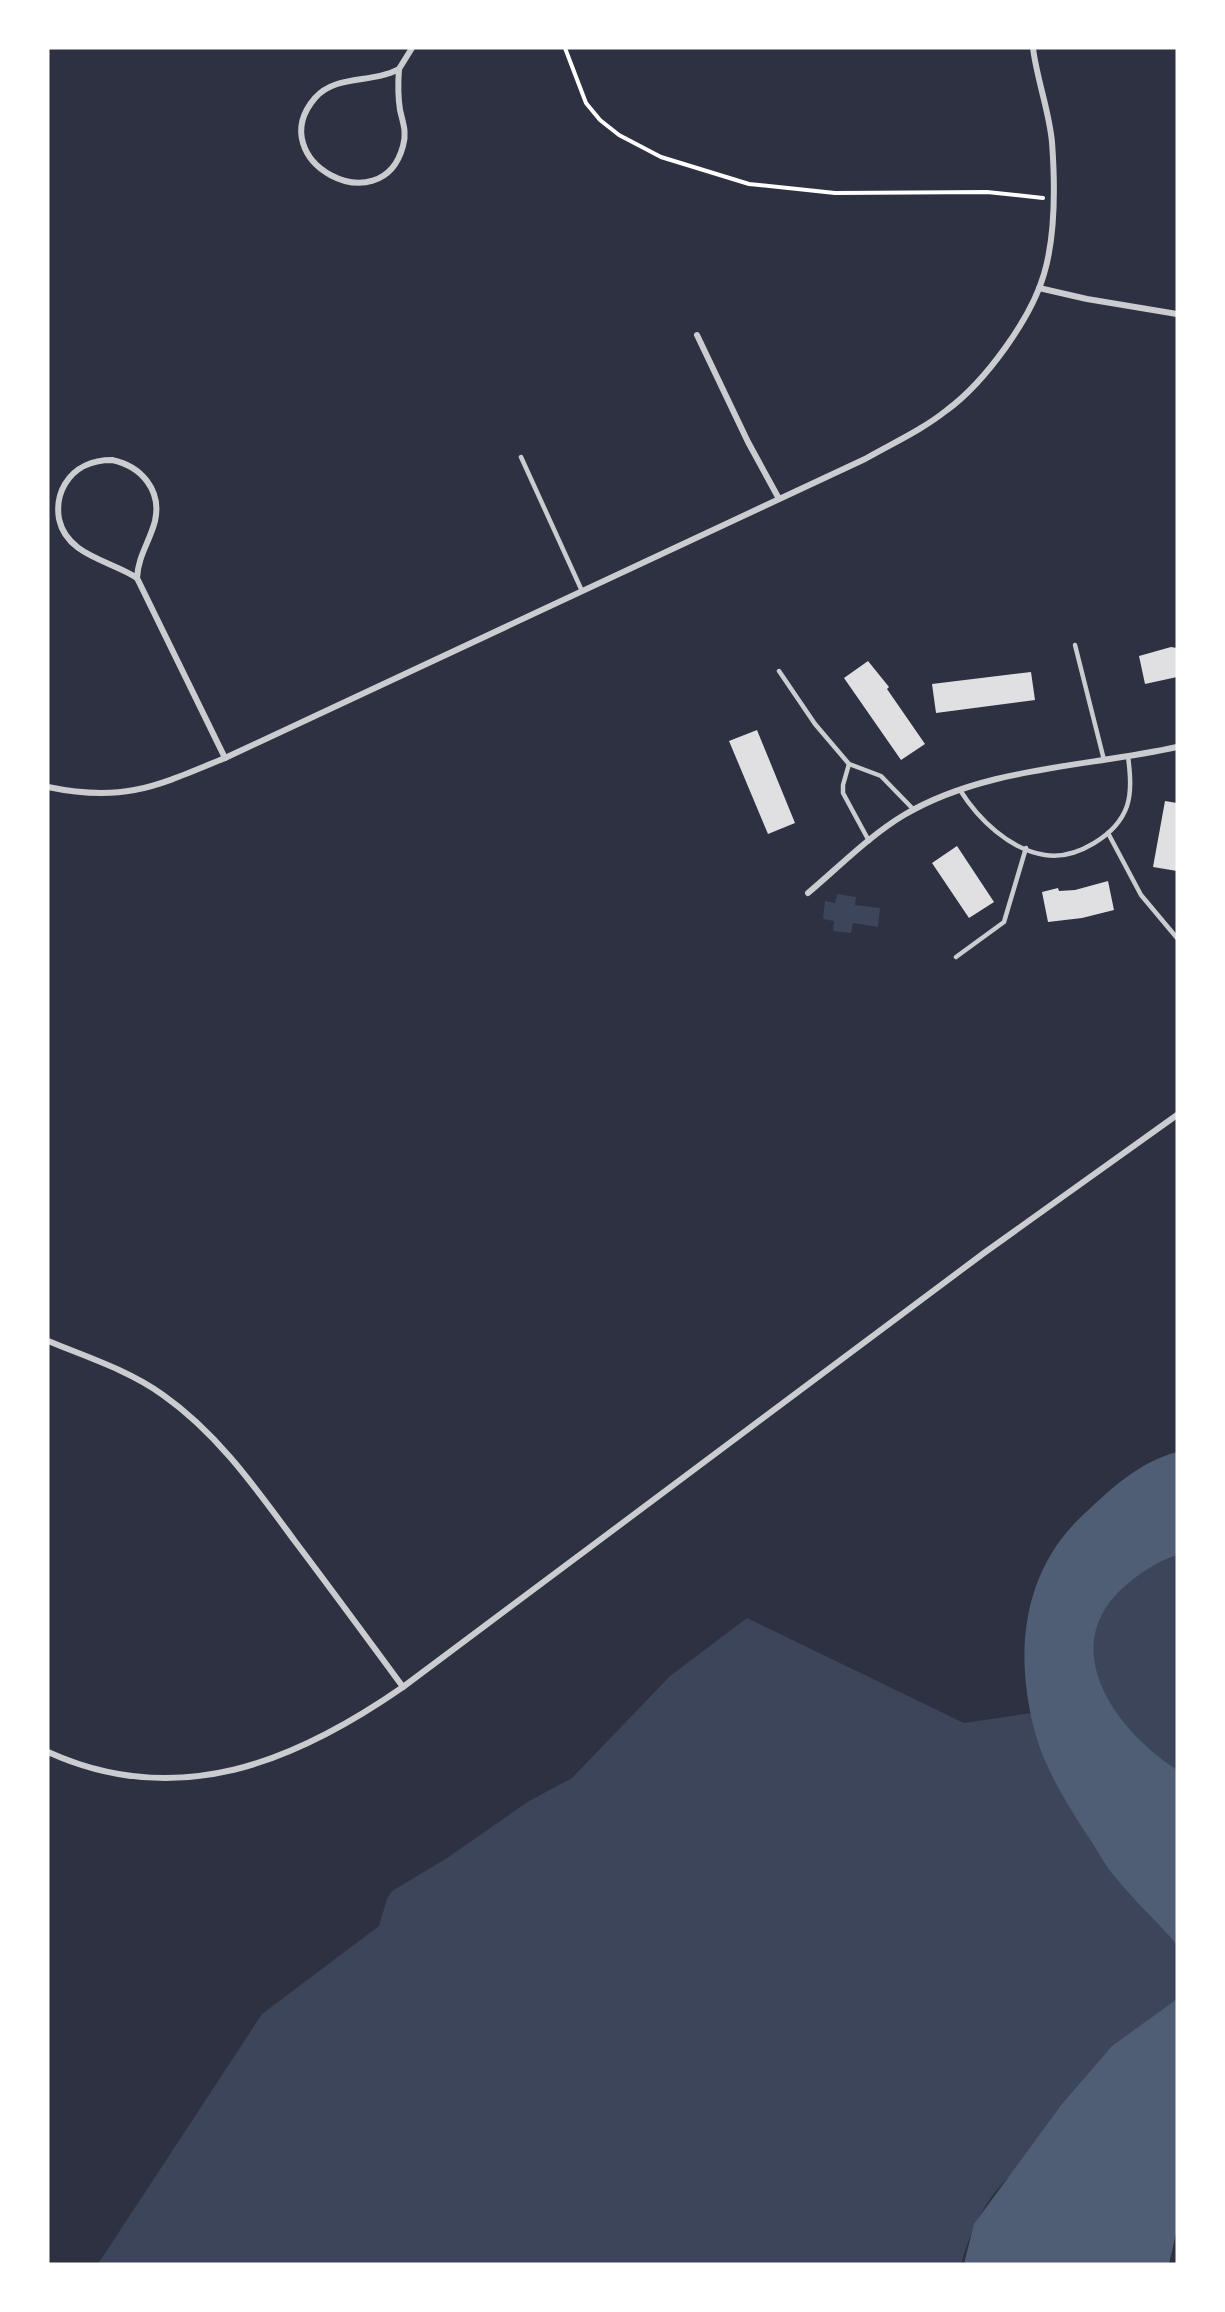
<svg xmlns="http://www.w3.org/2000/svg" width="1225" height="2312" viewBox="0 0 1225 2312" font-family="Figtree,sans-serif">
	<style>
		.green { fill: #3c4559 }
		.water { fill: #4f5d75 }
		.building { fill: #e0e0e3 }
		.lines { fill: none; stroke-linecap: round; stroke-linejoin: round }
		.path { stroke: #fff; stroke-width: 4 }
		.service { stroke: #caccd0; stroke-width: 4.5 }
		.minor { stroke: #caccd0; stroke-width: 6 }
	</style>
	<rect width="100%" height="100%" fill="#2d3142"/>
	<g class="green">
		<polygon points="837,894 856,897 855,905 880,908 878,927 853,923 851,933 833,931 834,921 823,919 825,901 835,903"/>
		<polygon points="1177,1548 1177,1775 1124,1733 1087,1660 1094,1603"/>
		<path d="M747,1618L964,1723L1038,1712L1177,1931V2002L1018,2169C988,2192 971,2229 961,2264H98L262,2014L379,1926L387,1899L392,1891L447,1858L529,1801L572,1778L670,1676Z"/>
	</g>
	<g class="water">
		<path d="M1177,1452V1555C1158,1561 1140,1573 1125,1586C1055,1647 1115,1730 1177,1770V1945C1158,1922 1135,1902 1116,1878C1106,1867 1099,1853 1091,1841C1070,1809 1047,1773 1036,1736C1014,1657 1020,1573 1084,1514C1112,1488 1139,1462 1177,1452Z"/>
		<polygon points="1177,1999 1177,2229 1169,2264 964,2264 974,2224 1062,2104 1112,2046"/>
	</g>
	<g class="building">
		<polygon points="1171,647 1177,648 1177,677 1145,684 1139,656"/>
		<polygon points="868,661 889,687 887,689 925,744 901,760 844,678"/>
		<polygon points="1031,672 1035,700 936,713 932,684"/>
		<polygon points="757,730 795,823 768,834 729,741"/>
		<polygon points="1165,801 1177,803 1177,871 1153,867"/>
		<polygon points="957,846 994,902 969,918 932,863"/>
		<polygon points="1108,881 1114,910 1082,918 1048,922 1042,892 1058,888 1059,891 1075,890"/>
	</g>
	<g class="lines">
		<polyline class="path" points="565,48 586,103 600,120 619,135 661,157 749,184 835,193 987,192 1043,198"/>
		<g class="service">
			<polyline points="521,457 582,591"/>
			<polyline points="1075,645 1104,760"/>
			<polyline points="779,671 815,724 849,764 881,776 914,810"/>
			<polyline points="849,764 843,785 843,793 869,841"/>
			<path d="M960,790C978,819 1010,850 1045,855C1076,860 1117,835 1127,806C1132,791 1130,772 1128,756"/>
			<polyline points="1108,833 1141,895 1177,938"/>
			<polyline points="956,957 1004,922 1026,848"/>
		</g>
		<g class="minor">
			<path d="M399,69C398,82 398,97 400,110C403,123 407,132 403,146C382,225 261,161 315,98C336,74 372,84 399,69Z"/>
			<polyline points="399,69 412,48"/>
			<polyline points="1039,288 1087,299 1177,314"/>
			<polyline points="697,335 748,442 778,497"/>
			<path d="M112,460C141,466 162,490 155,521C150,541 138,556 137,578C110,560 67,556 59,519C57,507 59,494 65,484C75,467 93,460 112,460Z"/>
			<polyline points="137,578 225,758"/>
			<path d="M48,787C124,803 157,786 225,758L865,459C893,443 922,430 947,410C985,382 1031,319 1044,274C1056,234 1055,183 1052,142C1049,110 1037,80 1033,48"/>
			<path d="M808,893C839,867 869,836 904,815C985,767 1087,767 1177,747"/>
			<path d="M48,1341C87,1357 128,1370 163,1395C217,1433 255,1487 294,1540C331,1589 367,1638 403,1687"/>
			<path d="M48,1752C178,1811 295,1762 403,1687L984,1253L1177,1115"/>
		</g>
	</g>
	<rect width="1225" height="2312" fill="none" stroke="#ffffff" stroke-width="99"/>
</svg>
